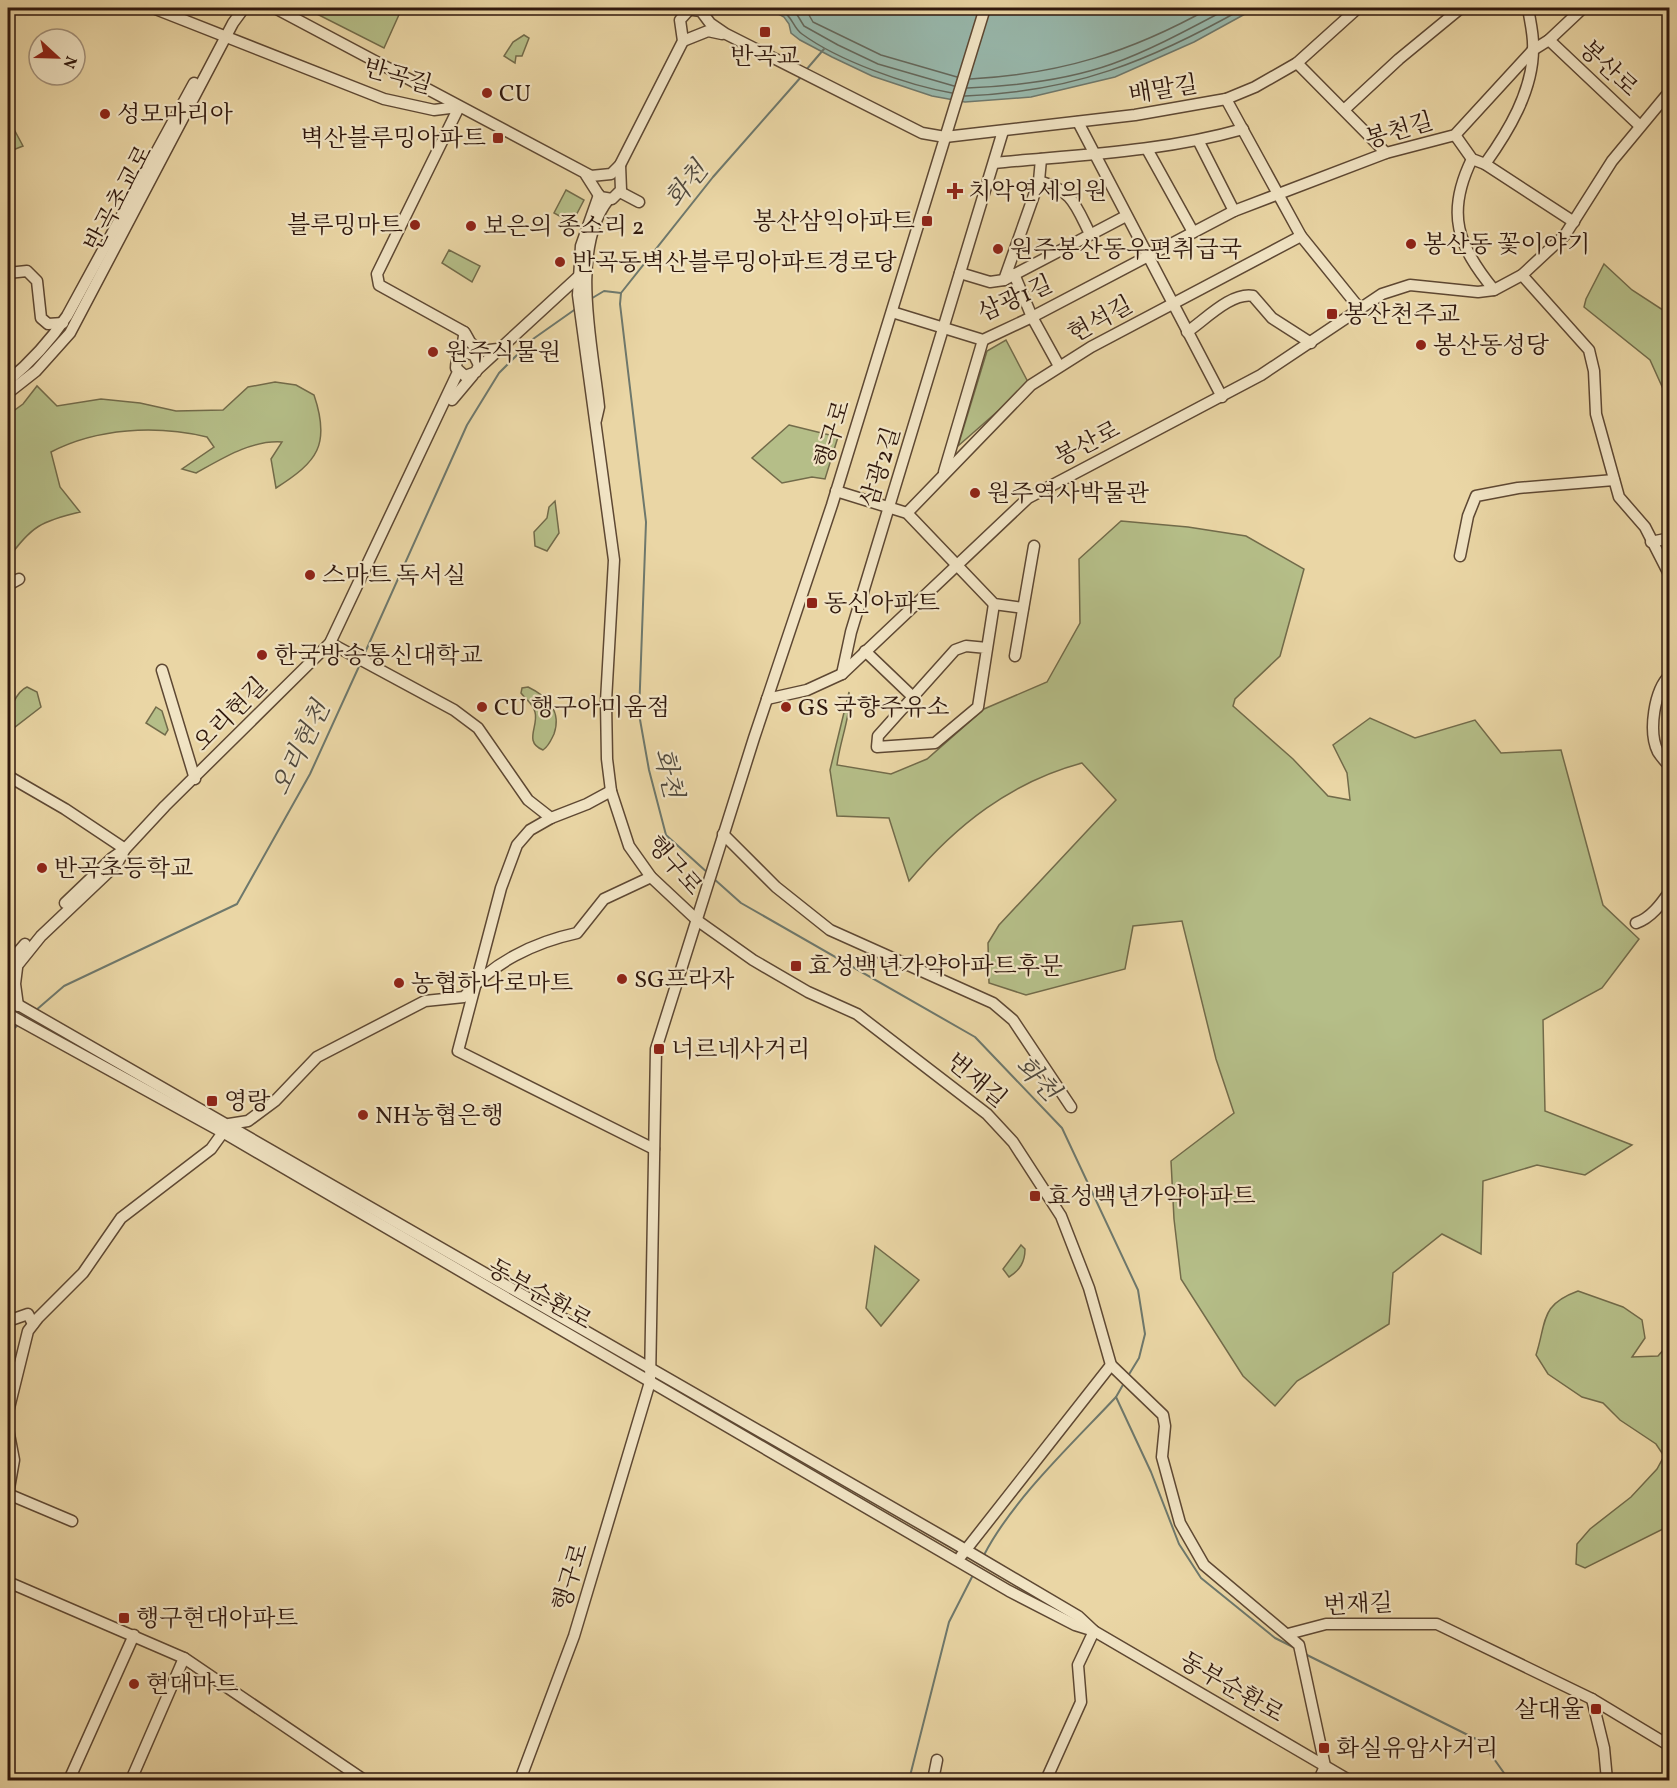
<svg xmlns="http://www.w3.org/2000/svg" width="1677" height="1788" viewBox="0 0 1677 1788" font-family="Vollkorn,'Noto Serif KR',serif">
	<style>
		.green { fill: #b5be88; stroke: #726b4a; stroke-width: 1.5 }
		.water { fill: #98b8ac; stroke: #6e786c; stroke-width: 1.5 }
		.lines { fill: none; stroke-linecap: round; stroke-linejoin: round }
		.shore { stroke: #64685c; stroke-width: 1.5 }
		.stream { stroke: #6e786c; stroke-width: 2 }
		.minor-casing { stroke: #5e4833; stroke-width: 13 }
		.minor { stroke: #f1e4c4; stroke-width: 10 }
		.poi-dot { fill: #8f2418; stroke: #f1e4c4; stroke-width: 2 }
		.labels { text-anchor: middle; stroke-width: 4.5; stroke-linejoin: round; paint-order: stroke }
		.poi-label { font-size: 24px; fill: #30180d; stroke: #f1e4c4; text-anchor: start }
		.street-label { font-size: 24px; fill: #30180d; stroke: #f1e4c4 }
		.water-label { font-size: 26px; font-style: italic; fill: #4f483d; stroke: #f1e4c4 }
	</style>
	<rect width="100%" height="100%" fill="#ead6a5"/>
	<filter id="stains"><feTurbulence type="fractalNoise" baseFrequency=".00333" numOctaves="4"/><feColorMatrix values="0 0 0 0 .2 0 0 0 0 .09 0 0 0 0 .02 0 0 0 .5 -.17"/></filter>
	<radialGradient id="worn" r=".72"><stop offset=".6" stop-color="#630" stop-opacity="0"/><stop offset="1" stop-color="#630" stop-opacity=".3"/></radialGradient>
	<g class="green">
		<polygon points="311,8 402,8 384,48 309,10"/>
		<polygon points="524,35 529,38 522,56 516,56 515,63 504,56 513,42"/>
		<polygon points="8,118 23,146 8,152"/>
		<polygon points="566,190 584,200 572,223 554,213"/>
		<polygon points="449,250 480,266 472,282 442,263"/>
		<polygon points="1604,264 1632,290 1669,314 1669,402 1650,360 1584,307 1586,299"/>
		<polygon points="1006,340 1029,384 958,446 987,351"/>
		<path d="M275,382L296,385L314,395C331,445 317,462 276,488L271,459L282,442C251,440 223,458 196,473L182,469L214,447L207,437C156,425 97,428 51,452L60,487L80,512C42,521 31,526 8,559V415L23,404L37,386L57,406L101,399L140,403L176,411L223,410L248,387Z"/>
		<polygon points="789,425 838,437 825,479 812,477 782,483 752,458"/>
		<polygon points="555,501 559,533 547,551 535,546 534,532 547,518 549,507"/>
		<path d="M1121,521L1188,527L1246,536L1304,569L1280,656L1235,699L1233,706L1293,759L1328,796L1350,800L1347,773L1333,745L1370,718L1415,738L1475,720L1501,753L1561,750L1603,905L1639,939L1602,988L1543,1020L1545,1111L1632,1145L1585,1175L1537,1165L1483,1181L1481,1254L1442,1234L1393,1273L1389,1324L1297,1381L1275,1406L1243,1376L1181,1279L1174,1219L1171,1161L1234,1113L1216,1059L1182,921L1133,926L1125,969L1026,995L989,983L988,943L999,925L1116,800L1082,763C1011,782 956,825 909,881L889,818L837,816L830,770L849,692C851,717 840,740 837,765L891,774L927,759L984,709L1047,682L1080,623L1079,559Z"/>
		<path d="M27,687L37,692L41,707L15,727L8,723C7,712 17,691 27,687Z"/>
		<path d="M528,687C547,696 562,711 554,734C551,740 549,746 543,750C523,742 539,726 535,712C533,703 526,700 521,693L522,688Z"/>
		<polygon points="156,707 162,711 168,730 165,735 146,723"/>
		<path d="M1021,1245L1025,1249C1025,1262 1020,1270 1009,1277L1003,1269Z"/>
		<polygon points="875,1246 919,1280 881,1326 866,1308"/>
		<path d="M1578,1291L1623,1307L1642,1320L1645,1338L1632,1357L1658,1356L1670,1342L1669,1526L1585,1568L1576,1564L1577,1544L1590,1529L1631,1497L1657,1469L1664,1456L1656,1444L1620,1420L1603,1403L1582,1397L1548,1374L1536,1355C1547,1320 1540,1305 1578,1291Z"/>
	</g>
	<polygon class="water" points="767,8 1256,8 1194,42 1115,77 1031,97 965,102 932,96 872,76 832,57 800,40 791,33 789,24 784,17"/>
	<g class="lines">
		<g class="shore">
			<path d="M779,8C794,17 792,27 802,34C839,61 907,85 952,93"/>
			<polyline points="793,8 804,26 838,45 878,64 954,86"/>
			<polyline points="805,8 813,22 881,55 957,77"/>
			<path d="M970,79C1061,74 1131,52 1210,8"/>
			<path d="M967,88C1016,86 1067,80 1112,64C1153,49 1191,28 1229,8"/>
			<path d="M965,96C1074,92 1150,61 1244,8"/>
		</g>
		<g class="stream">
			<polyline points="806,70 824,49"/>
			<polyline points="589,300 604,291 621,293"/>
			<polyline points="363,657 467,425 499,373 533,339 577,308"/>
			<polyline points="709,874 666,835 649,770 639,714 646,522 620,304 621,293 713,177 801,77"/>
			<polyline points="713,878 741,903 975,1037 1062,1128 1138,1290 1145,1334 1139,1358 1128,1376"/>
			<polyline points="35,1011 64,986 237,904 310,774 361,662"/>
			<polyline points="8,1034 19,1024"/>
			<polyline points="1116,1397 1151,1472 1179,1544 1201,1578 1275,1638 1295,1648"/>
			<path d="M984,1555C1013,1499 1072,1444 1116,1397L1124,1383"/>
			<polyline points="1305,1654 1482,1742 1509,1780"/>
			<polyline points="909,1780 949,1622 974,1573"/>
		</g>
		<g class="minor-casing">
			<g id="minor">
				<polyline points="153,8 384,99 434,110 458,107"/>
				<polyline points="275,8 591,176 611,174 620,165 683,41 680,20 689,10"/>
				<polyline points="678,8 701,11 710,23 726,34 922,133 945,137 1135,115 1226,99 1255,87 1297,63 1358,8"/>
				<polyline points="1549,40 1640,126"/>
				<polyline points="683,41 708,31 722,34"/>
				<polyline points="1297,63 1386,153"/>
				<polyline points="1226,99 1301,236 1360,309"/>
				<polyline points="459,107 377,274 379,285 464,332"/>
				<polyline points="1345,109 1399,59 1461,8"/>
				<polyline points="1078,122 1222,397"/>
				<polyline points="1455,135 1472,159 1485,164 1574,222"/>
				<polyline points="1199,142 1234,211"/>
				<polyline points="1147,149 1193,232"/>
				<path d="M1472,159C1445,214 1458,246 1494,290"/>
				<path d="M994,163C1077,155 1162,152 1243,129"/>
				<path d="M1485,164C1508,132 1533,91 1533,49C1534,36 1530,21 1528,8"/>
				<polyline points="586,175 600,197 612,199 621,190 620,165"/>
				<path d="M1039,181C1073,191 1075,204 1090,234"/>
				<polyline points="620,192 639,202"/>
				<polyline points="599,195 581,246 578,295 614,560 606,701 607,759 611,791 629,846 651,877 698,921 753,960 808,992 857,1014 987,1114 1013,1142 1061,1216 1089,1288 1111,1365 1163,1415 1165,1426 1162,1457 1180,1523 1204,1565 1299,1645 1325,1766"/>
				<polyline points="8,273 27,271 37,281 41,318 48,324 63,323"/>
				<polyline points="960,273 990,282 1004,280 1126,216"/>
				<polyline points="1014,274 1032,317 1059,366"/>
				<polyline points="1522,275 1589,350 1594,371 1596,414 1619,497 1645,527 1670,576"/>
				<polyline points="1004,280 1039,181 1041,159"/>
				<polyline points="892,312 983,340 1032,317 1234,211 1386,153 1455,135 1533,50 1549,40 1583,8"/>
				<path d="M1187,332C1205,320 1231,292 1253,296L1272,318L1311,343"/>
				<polyline points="465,333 470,342 480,351 498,349"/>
				<path d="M459,357L466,353L474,355L479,365L476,372L465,376L456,368C456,355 465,346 464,332"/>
				<polyline points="478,369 578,277"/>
				<path d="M8,381C31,362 50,341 67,316L194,83"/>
				<polyline points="8,393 36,371 70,333 233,23 244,8"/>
				<polyline points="452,400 473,375"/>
				<path d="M596,420L599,407C593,348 569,250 608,200"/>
				<polyline points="944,472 983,340"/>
				<polyline points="836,491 907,513 994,604 1023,608"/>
				<polyline points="907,513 1031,385 1091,347 1301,236"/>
				<polyline points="1651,542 1670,538"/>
				<polyline points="1460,556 1468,516 1476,496 1518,488 1614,480"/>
				<polyline points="8,585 19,579"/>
				<polyline points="330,643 454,710 478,728 528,800 551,818 587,804 611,791"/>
				<polyline points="987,648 966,646 955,650 878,736 877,747 935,743 978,707 994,604"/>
				<polyline points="865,651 913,697"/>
				<polyline points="1015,656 1034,546"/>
				<polyline points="162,670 195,779"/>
				<polyline points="842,674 851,632 1003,131"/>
				<path d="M1670,675C1654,690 1648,732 1658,752C1661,757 1666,762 1670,767"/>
				<polyline points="767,699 807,690 842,674 1028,498 1261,375 1382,294 1410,285 1478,292 1494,290 1522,275 1565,235 1612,161 1670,91"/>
				<polyline points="8,776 65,809 125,849"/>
				<polyline points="551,818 530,830 517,845 501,888 458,1051 654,1149"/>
				<polyline points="723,834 776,887 830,930 993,1003 1013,1020 1071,1107"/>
				<polyline points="65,903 112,858 122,851"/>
				<path d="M1636,923C1651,918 1661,904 1670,891"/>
				<polyline points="8,964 25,944"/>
				<polyline points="17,968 15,984 18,1006"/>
				<polyline points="8,977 41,936 117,864 125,849 165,806 330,643 458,372"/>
				<polyline points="8,999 954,1543 1078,1616 1094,1631 1349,1780"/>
				<polyline points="8,1014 224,1133 1009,1591 1075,1625 1091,1630"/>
				<polyline points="8,1321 28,1314 33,1324"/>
				<path d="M8,1412L28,1331L38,1318L83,1273L121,1218L211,1149L229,1124L248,1121L275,1101L317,1057L425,1001L464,997C491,963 535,942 577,933L604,899L651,877"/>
				<polyline points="8,1429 14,1460 8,1494"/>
				<polyline points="8,1494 72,1521"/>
				<polyline points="961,1556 1111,1365"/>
				<polyline points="8,1582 184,1658 364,1780"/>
				<polyline points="1288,1634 1326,1624 1437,1624 1592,1699 1670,1746"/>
				<polyline points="1592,1699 1604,1748 1607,1780"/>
				<polyline points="69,1780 134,1635"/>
				<polyline points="131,1780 184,1658"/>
				<polyline points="520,1780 574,1636 650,1382 656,1049 754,738 832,505 985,8"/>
				<polyline points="933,1780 937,1760"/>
				<polyline points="1046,1780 1081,1702 1078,1665 1094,1631"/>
				<polyline points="1319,1780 1325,1766"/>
			</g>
		</g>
		<use href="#minor" class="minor"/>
	</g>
	<g class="poi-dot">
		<rect x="759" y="26" width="12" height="12" rx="3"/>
		<circle cx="487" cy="93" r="6"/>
		<circle cx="105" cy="114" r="6"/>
		<rect x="492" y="132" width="12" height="12" rx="3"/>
		<path d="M952 182h6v6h6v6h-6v6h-6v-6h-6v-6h6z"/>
		<rect x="921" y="215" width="12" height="12" rx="3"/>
		<circle cx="415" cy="225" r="6"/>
		<circle cx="471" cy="226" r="6"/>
		<circle cx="1411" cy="244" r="6"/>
		<circle cx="998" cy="249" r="6"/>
		<circle cx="560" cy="262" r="6"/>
		<rect x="1326" y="308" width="12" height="12" rx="3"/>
		<circle cx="1421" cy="345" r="6"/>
		<circle cx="433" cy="352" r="6"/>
		<circle cx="975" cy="493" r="6"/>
		<circle cx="310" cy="575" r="6"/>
		<rect x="806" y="597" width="12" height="12" rx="3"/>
		<circle cx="262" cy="655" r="6"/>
		<circle cx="482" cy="707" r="6"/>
		<circle cx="786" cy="707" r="6"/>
		<circle cx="42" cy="868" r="6"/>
		<rect x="790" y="960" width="12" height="12" rx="3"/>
		<circle cx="622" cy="979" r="6"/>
		<circle cx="399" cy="983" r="6"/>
		<rect x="653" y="1043" width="12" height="12" rx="3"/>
		<rect x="206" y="1095" width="12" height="12" rx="3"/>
		<circle cx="363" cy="1115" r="6"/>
		<rect x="1029" y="1190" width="12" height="12" rx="3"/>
		<rect x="118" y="1612" width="12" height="12" rx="3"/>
		<circle cx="134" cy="1684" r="6"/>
		<rect x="1590" y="1703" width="12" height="12" rx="3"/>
		<rect x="1318" y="1742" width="12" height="12" rx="3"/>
	</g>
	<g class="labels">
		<g class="poi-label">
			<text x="765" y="64" text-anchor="middle">반곡교</text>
			<text x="499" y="101">CU</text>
			<text x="117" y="122">성모마리아</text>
			<text x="486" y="146" text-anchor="end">벽산블루밍아파트</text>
			<text x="968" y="199">치악연세의원</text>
			<text x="915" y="229" text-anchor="end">봉산삼익아파트</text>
			<text x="403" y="233" text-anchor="end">블루밍마트</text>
			<text x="483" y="234">보은의 종소리 2</text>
			<text x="1423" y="252">봉산동 꽃이야기</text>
			<text x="1010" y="257">원주봉산동우편취급국</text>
			<text x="572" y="270">반곡동벽산블루밍아파트경로당</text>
			<text x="1344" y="322">봉산천주교</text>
			<text x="1433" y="353">봉산동성당</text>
			<text x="445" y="360">원주식물원</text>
			<text x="987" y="501">원주역사박물관</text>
			<text x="322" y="583">스마트 독서실</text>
			<text x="824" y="611">동신아파트</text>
			<text x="274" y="663">한국방송통신대학교</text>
			<text x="494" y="715">CU 행구아미움점</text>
			<text x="798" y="715">GS 국향주유소</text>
			<text x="54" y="876">반곡초등학교</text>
			<text x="808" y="974">효성백년가약아파트후문</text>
			<text x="634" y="987">SG프라자</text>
			<text x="411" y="991">농협하나로마트</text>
			<text x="671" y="1057">너르네사거리</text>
			<text x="224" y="1109">영랑</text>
			<text x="375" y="1123">NH농협은행</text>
			<text x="1047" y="1204">효성백년가약아파트</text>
			<text x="136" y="1626">행구현대아파트</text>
			<text x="146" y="1692">현대마트</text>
			<text x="1584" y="1717" text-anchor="end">살대울</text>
			<text x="1336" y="1756">화실유암사거리</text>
		</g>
		<g class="street-label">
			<text transform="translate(1609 68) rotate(43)" y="8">봉산로</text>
			<text transform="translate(398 76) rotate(16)" y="8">반곡길</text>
			<text transform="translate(1163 89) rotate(-9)" y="8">배말길</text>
			<text transform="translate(1399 130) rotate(-17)" y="8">봉천길</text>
			<text transform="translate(118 198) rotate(-62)" y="8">반곡초교로</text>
			<text transform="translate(1015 298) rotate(-24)" y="8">삼광1길</text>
			<text transform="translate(1100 319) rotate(-29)" y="8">현석길</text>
			<text transform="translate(832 434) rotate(-73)" y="8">행구로</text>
			<text transform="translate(1087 443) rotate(-27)" y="8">봉산로</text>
			<text transform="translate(880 467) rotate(-73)" y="8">삼광2길</text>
			<text transform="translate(230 714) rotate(-45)" y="8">오리현길</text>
			<text transform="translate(675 865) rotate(49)" y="8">행구로</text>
			<text transform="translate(977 1080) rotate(40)" y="8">번재길</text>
			<text transform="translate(540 1294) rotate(30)" y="8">동부순환로</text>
			<text transform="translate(570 1577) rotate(-73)" y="8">행구로</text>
			<text transform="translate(1358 1604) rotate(-3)" y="8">번재길</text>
			<text transform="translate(1232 1687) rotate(30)" y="8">동부순환로</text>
		</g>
		<g class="water-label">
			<text transform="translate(686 184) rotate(-51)" y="9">화천</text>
			<text transform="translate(300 748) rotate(-64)" y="9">오리현천</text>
			<text transform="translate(669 773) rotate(77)" y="9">화천</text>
			<text transform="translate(1038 1078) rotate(46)" y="9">화천</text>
		</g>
	</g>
	<rect width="1677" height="1788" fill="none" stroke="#ead6a5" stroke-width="30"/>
	<rect x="9" y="9" width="1659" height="1770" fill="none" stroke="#30180d" stroke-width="3"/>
	<rect x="15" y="15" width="1647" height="1758" fill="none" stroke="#30180d" stroke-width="1.5"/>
	<g transform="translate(57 57) rotate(112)"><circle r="28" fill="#f1e4c4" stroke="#a4927b" stroke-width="1.5"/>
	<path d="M0-4.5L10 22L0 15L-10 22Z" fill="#8f2418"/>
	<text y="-9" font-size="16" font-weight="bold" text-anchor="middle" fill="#30180d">N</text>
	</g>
	<rect width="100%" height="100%" filter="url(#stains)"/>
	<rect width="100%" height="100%" fill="url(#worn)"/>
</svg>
